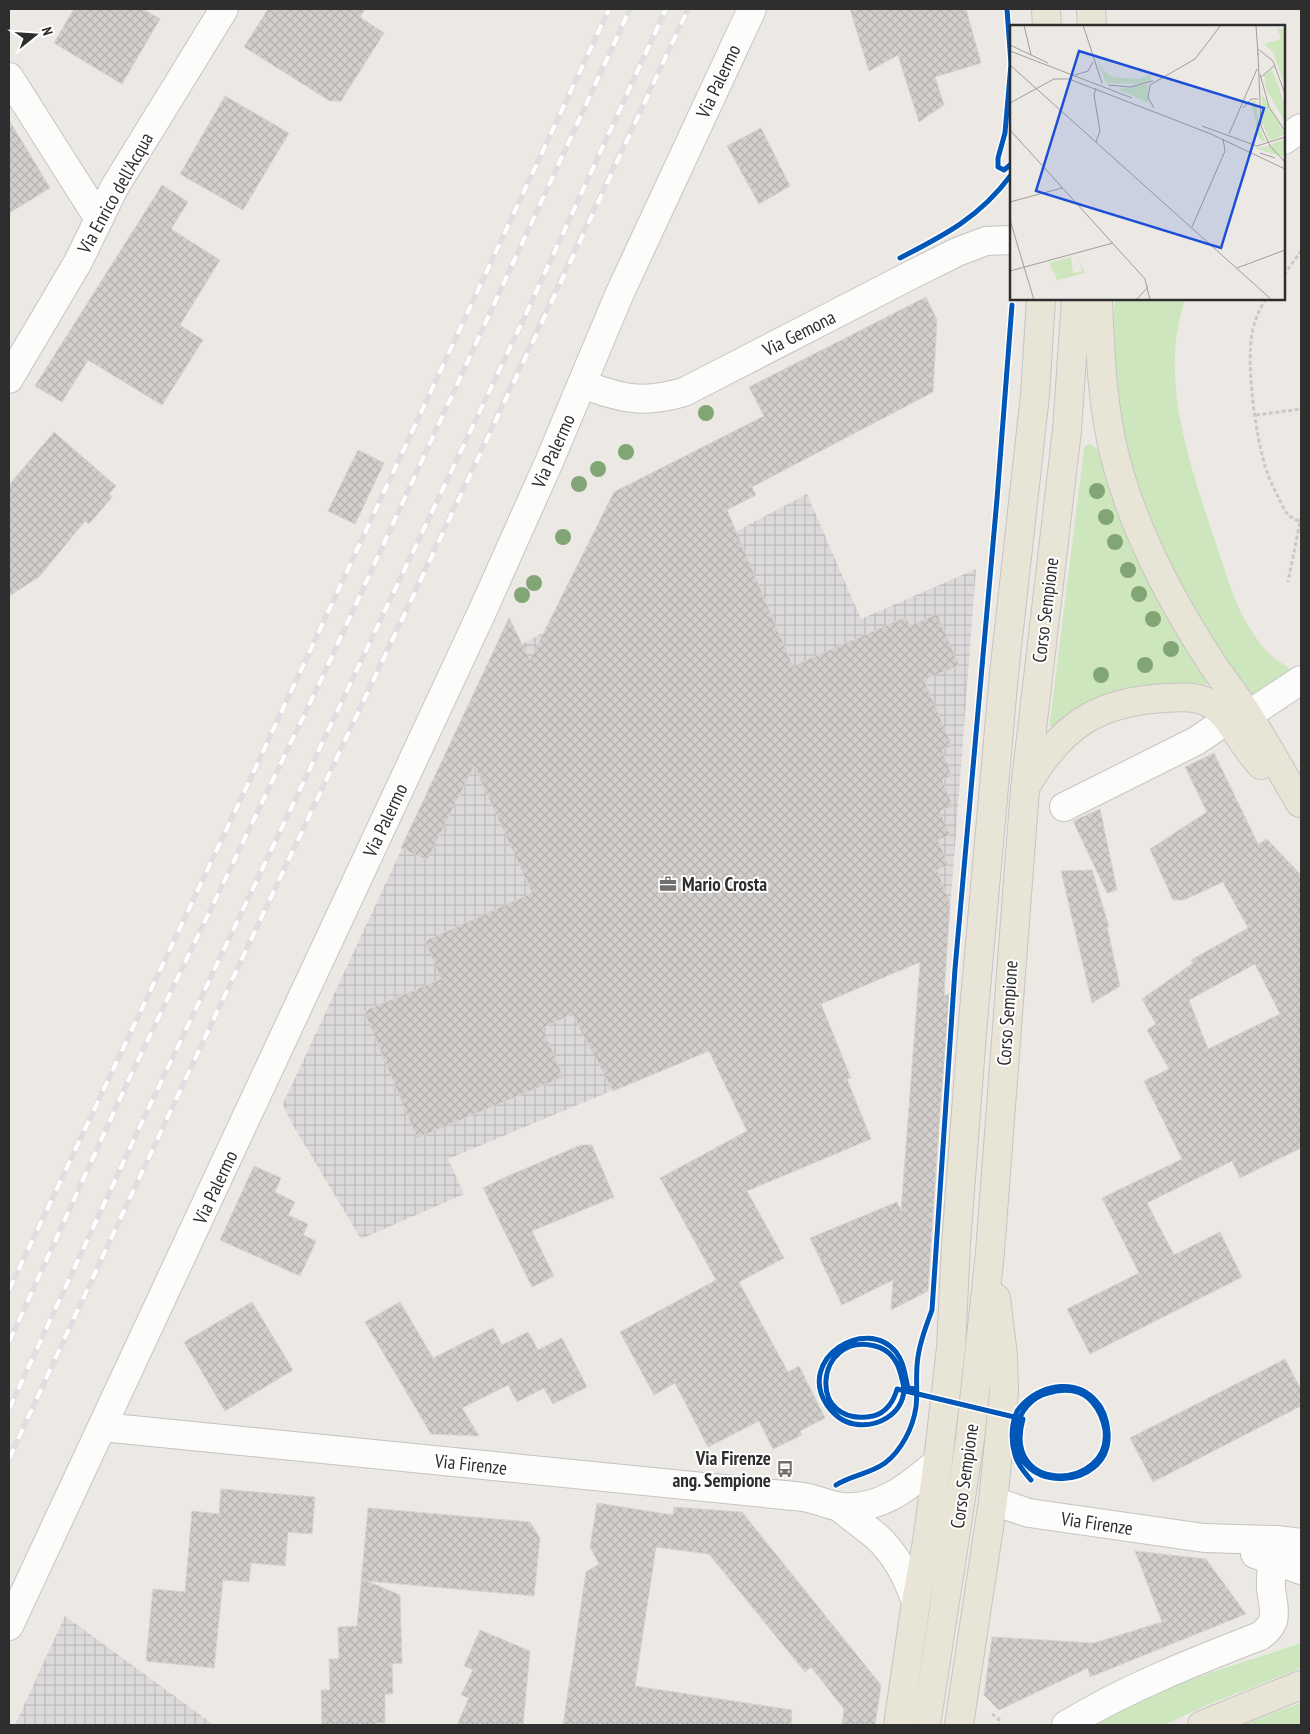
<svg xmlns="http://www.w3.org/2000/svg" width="1310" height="1734" viewBox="0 0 1310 1734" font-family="'PT Sans Narrow',sans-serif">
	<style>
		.industrial { fill: url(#industrial-grid) }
		.grass { fill: #cee6be }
		.building { fill: url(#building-cross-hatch); stroke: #d7d4d0; fill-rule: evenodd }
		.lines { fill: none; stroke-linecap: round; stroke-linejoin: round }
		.minor-casing { stroke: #c5c4c5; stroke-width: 30 }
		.major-casing { stroke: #c6c5c4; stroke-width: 30 }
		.path { stroke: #c9c9c8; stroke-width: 3; stroke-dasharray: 4 2.5; stroke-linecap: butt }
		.minor { stroke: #fcfcfb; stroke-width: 28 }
		.major { stroke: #e8e4d6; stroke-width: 28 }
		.rail-casing { stroke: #dfdfe1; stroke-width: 5.5 }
		.rail { stroke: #fff; stroke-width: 4; stroke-dasharray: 11; stroke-linecap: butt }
		.cycleway-casing { stroke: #fff; stroke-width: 8 }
		.cycleway { stroke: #0057b8; stroke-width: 5 }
		.tree { fill: #82a575 }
		.labels { text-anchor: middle; stroke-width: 4; stroke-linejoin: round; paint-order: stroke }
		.street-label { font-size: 19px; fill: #2e2e2e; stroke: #fff }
		.poi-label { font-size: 19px; font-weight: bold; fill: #2e2e2e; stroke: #fff; text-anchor: start }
		.inset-road { fill: none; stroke: #a09e9b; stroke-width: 1 }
		.view { fill: #1d4ed8; fill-opacity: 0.15; stroke: #1d4ed8; stroke-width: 2.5 }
		.inset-edge { fill: none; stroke: #2e2e2e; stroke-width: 2.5 }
	</style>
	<defs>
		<pattern id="industrial-grid" width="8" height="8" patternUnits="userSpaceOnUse" patternTransform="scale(1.25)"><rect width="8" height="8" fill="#dcd9db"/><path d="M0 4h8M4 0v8" fill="none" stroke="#bdbbbc"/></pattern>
		<pattern id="building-cross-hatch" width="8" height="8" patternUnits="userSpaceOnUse" patternTransform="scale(1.25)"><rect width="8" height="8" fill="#d1cecb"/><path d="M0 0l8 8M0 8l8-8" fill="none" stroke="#b4b1af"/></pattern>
	</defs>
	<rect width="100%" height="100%" fill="#ece8e4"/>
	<g class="industrial">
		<polygon points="807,494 861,619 976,569 947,951 448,1159 464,1194 361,1239 291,1122 283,1104 509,618 522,644"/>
		<polygon points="65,1616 214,1725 15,1725"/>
	</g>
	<g class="grass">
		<path d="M1116,299H1185C1180,317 1175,336 1175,355C1172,416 1197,486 1216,544C1225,569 1234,603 1248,625C1255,637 1264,650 1274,658C1279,663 1285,664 1290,669L1289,675L1248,699C1197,614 1145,529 1123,431C1118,409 1116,386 1115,363C1114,342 1111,319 1116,299Z"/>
		<polygon points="1090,444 1096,448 1099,453 1114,499 1208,681 1207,684 1203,686 1074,711 1052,727 1050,726 1050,721 1084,449 1085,446"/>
		<path d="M1301,1643V1668L1207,1705L1164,1725H1095C1158,1685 1231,1667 1301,1643Z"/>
		<polygon points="1301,1703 1301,1725 1242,1725"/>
	</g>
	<g class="building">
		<polygon points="74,9 143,9 160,19 122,84 54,43"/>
		<polygon points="268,9 365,9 360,17 384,33 341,101 330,101 244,47"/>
		<polygon points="850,9 966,9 981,63 935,77 944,105 919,122 898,55 869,71"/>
		<polygon points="225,96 289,133 243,210 180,174"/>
		<polygon points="9,120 50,188 9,213"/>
		<polygon points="761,128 790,186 759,204 727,146"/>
		<polygon points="162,185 188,202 171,229 220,260 180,325 203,340 162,405 88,360 62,402 35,386"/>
		<polygon points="926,297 937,320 933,392 752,487 756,495 727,510 793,666 906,617 910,626 937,614 959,665 924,680 952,746 942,750 952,776 942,780 953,806 940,811 950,835 938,840 948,865 937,870 950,903 944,996 950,993 940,1112 928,1291 891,1310 893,1280 842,1305 810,1238 897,1202 901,1211 920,962 821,1004 851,1078 847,1079 871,1139 747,1191 784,1258 739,1282 788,1372 799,1366 825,1418 800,1431 802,1435 773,1449 759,1421 708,1447 675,1383 654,1395 620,1332 716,1280 660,1178 747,1131 709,1051 613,1091 572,1014 543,1028 563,1077 417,1138 364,1011 441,979 425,941 532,893 474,766 427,860 401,848 509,618 530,660 614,492 764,416 749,387"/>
		<polygon points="54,432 116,486 109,494 112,497 89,524 85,521 39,577 9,596 9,485"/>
		<polygon points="358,450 384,463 355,524 328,511"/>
		<path d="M1214,753L1258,844L1267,839L1301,875V1148L1240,1178L1232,1161L1147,1203L1174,1255L1220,1232L1242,1277L1090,1354L1067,1309L1139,1273L1102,1198L1182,1159L1144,1081L1169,1069L1147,1030L1156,1024L1142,999L1193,963L1191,960L1248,928L1223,882L1184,900H1173L1150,849L1207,812L1185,767ZM1255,964L1280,1014L1208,1049L1189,1000Z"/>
		<polygon points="1100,809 1117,890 1107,893 1073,821"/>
		<polygon points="1092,870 1109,927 1107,927 1120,986 1092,1003 1061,871"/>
		<polygon points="581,1145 592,1145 614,1197 532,1231 554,1276 532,1287 483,1188 510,1175"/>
		<polygon points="254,1166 281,1178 275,1192 295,1202 288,1215 308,1224 303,1235 316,1241 300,1276 220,1240"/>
		<polygon points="252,1302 293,1370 225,1411 184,1342"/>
		<polygon points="400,1302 433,1358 493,1328 502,1345 528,1332 538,1350 562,1338 587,1387 553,1404 544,1388 517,1402 508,1385 462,1408 479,1436 431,1434 365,1322"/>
		<polygon points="1285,1359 1301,1390 1301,1406 1153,1482 1130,1438"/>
		<polygon points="221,1489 315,1497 312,1534 288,1532 285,1566 251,1563 249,1582 223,1580 214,1668 146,1661 153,1589 185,1592 192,1511 219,1514"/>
		<polygon points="597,1503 673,1515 674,1507 742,1512 881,1685 875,1725 842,1725 844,1709 811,1667 805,1672 709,1554 656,1547 635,1686 792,1710 791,1725 563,1725 586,1572 599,1564 590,1547"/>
		<polygon points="368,1508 530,1522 540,1538 534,1596 367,1581 400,1595 402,1663 392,1664 393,1694 385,1694 385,1723 376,1723 376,1725 322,1725 321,1690 330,1690 329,1659 339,1659 338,1627 357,1626"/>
		<polygon points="1135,1551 1206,1559 1246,1614 1090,1677 1088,1668 999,1710 984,1695 992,1637 1094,1643 1162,1622"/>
		<polygon points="480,1630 530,1651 523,1725 457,1725 469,1698 461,1695 473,1670 464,1666"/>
	</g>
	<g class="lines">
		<g class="minor-casing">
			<g id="minor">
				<polyline points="9,77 99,219"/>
				<polyline points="1284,140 1301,128"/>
				<polyline points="9,379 78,262 114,188 224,9"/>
				<path d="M582,384C622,399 643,404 684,392L909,276L957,252L986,241L1011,240"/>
				<polyline points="1248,715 1301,680"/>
				<polyline points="1064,807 1196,741 1227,720"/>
				<path d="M102,1427L784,1495C792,1496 800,1496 808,1498C819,1500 830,1506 842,1507C882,1510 909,1486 938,1462"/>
				<polyline points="993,1501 1029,1513 1204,1538 1276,1540 1301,1543"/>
				<path d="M839,1507C851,1517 864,1526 876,1536C896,1554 907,1577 916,1602"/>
				<polyline points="1255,1554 1301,1570"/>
				<polyline points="9,1626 482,612 549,462 619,295 752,9"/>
				<path d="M1066,1725C1127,1688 1193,1662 1260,1636C1266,1632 1270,1628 1273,1621C1276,1610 1272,1599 1271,1589C1270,1573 1273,1556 1276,1540"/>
			</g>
		</g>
		<g class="major-casing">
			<g id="major">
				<polyline points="1046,9 1047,26"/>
				<polyline points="1091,9 1092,26"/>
				<path d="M1098,299C1100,351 1102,406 1115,457C1134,531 1171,601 1213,665C1225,682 1237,698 1248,715C1266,744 1283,774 1300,803"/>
				<path d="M1028,783C1061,726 1099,701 1166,698C1181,697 1198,696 1211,704C1230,715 1244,748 1261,765"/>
				<polyline points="898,1725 916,1602 927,1542 939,1452 951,1348 956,1244 972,1033 1004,674 1035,395 1041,299"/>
				<polyline points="926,1725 970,1439 990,1252 1025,789 1067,430 1076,299"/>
				<polyline points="959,1725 993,1501 1004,1392 1003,1355 996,1298"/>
				<polyline points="1202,1725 1301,1685"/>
			</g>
		</g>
		<g class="path">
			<polyline points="1284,275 1301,251"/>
			<path d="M1266,299C1259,309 1254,322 1252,334C1246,367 1256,440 1267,472C1272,486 1279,498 1285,511L1289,516L1300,522L1288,582"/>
			<polyline points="1256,415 1301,409"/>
			<polyline points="1300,522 1301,517"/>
			<polyline points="992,1714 999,1719 999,1725"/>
		</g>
		<use href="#minor" class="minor"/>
		<use href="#major" class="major"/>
		<g class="rail-casing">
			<g id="rail">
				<polyline points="9,1290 247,786 609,9"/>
				<polyline points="9,1342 129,1079 320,682 630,9"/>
				<polyline points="9,1409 142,1122 526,314 666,9"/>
				<path d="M9,1459C232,974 464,493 688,9"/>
			</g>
		</g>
		<use href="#rail" class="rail"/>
		<g class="cycleway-casing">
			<g id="cycleway">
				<polyline points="1007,9 1011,64 1005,133 998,158 998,167 1004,170 1011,164"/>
				<path d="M900,258C945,235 980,217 1011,175"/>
				<path d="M916,1389L908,1388C905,1376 904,1362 896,1352C866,1315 796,1359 827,1405C834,1415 842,1422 854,1424C877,1428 902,1415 904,1390C904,1385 902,1380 901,1375C897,1360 890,1350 875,1346C815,1331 805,1429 873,1416C886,1413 894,1401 897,1389L1023,1419C1001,1496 1112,1490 1105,1430C1103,1419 1100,1411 1093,1403C1082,1389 1064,1388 1048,1393C1032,1397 1020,1411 1017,1427C1005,1496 1113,1494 1108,1432C1107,1421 1104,1409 1096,1401C1077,1379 1045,1384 1025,1402C1022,1405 1017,1409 1016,1414C1011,1426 1011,1442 1015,1455C1017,1464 1025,1473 1031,1480"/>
				<path d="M836,1485C851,1475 870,1474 885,1463C901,1451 913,1428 916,1407C918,1391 915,1374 918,1357C920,1341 926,1326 932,1310L955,969L997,499L1012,305"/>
			</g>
		</g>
		<use href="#cycleway" class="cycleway"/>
	</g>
	<g class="tree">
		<circle cx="706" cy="413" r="8"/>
		<circle cx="626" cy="452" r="8"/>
		<circle cx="598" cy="469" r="8"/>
		<circle cx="579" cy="484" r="8"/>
		<circle cx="1097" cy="491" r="8"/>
		<circle cx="1106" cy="517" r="8"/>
		<circle cx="563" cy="537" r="8"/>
		<circle cx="1115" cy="542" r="8"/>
		<circle cx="1128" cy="570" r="8"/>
		<circle cx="534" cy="583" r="8"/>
		<circle cx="1139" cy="594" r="8"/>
		<circle cx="522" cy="595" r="8"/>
		<circle cx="1153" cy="619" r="8"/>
		<circle cx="1171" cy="649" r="8"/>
		<circle cx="1145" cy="665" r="8"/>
		<circle cx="1101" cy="675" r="8"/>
	</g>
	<defs>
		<g id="office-bare" transform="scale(1.35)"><path d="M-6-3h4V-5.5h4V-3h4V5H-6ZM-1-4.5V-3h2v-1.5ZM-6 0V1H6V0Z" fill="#706f6e" stroke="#fff" stroke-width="2.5" paint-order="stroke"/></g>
		<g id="bus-bare" transform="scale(1.35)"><path d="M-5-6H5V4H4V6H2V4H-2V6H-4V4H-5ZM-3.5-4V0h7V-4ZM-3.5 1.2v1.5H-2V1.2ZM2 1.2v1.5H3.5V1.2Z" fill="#706f6e" stroke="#fff" stroke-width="2.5" paint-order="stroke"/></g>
	</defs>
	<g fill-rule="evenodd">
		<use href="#office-bare" x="668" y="884"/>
		<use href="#bus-bare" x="785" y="1469"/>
	</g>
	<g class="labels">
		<g class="street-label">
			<text transform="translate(718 81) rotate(-65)" y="7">Via Palermo</text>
			<text transform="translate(115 193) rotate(-61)" y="7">Via Enrico dell'Acqua</text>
			<text transform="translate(799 333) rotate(-27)" y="7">Via Gemona</text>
			<text transform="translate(553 451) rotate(-66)" y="7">Via Palermo</text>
			<text transform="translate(1045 610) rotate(-83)" y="7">Corso Sempione</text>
			<text transform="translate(385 820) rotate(-65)" y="7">Via Palermo</text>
			<text transform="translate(1007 1013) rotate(-86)" y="7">Corso Sempione</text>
			<text transform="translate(215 1187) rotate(-65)" y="7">Via Palermo</text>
			<text transform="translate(471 1464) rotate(6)" y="7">Via Firenze</text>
			<text transform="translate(964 1476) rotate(-82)" y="7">Corso Sempione</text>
			<text transform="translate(1097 1523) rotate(8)" y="7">Via Firenze</text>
		</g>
		<g class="poi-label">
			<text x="682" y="891">Mario Crosta</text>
			<text x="771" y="1465" text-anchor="end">Via Firenze<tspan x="771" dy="22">ang. Sempione</tspan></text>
		</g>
	</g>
	<g transform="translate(1010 25)">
		<rect width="275" height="275" fill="#ece8e4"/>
		<path d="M267,3L275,5V61L263,27L254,19L271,14ZM87,35L94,46L102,52L129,54L140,50L142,56L129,59L96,58ZM262,44L275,80V97L256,64L254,50ZM138,59V78L109,65L110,64ZM252,69L275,109L260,116L252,97ZM241,76H246L249,101L256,118L249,114ZM275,114L273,132L244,123L255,122Z" fill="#cee6be"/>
		<path d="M61,232L63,248L72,246L69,234L66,235L68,232L75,248L44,256L47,254L39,238Z" fill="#cee6be"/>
		<path class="inset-road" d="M14,0L21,30M73,0L92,58M246,0L248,30M0,20L38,38M248,24L263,36L275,69M0,26L122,73M248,28L251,101L260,121L275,137M0,40L262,275M250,49L259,82L275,106M65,50L78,46L83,37M251,52L265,40M98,60L120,62L143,56M86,63L84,70L90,106L86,117M0,78L44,54H59L201,109L275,144M144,83L138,73L140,60L185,34L211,0M233,83L241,74H248M192,101L247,121L275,112M0,105L135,254L140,275M219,109L247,44M250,128L265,133M0,177L52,163M0,195L24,275M182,202L215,126L213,114M227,243L275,225M0,246L103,218M126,275L138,262"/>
		<path class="view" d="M69,26L254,83L211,223L26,166Z"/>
		<rect width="275" height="275" class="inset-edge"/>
	</g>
	<rect width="1310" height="1734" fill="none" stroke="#2e2e2e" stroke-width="20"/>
	<g transform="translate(35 35) rotate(73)" stroke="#ffffff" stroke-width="4" paint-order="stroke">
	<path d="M0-4L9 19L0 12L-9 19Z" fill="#2e2e2e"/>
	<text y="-8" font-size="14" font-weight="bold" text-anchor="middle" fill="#2e2e2e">N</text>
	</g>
</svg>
